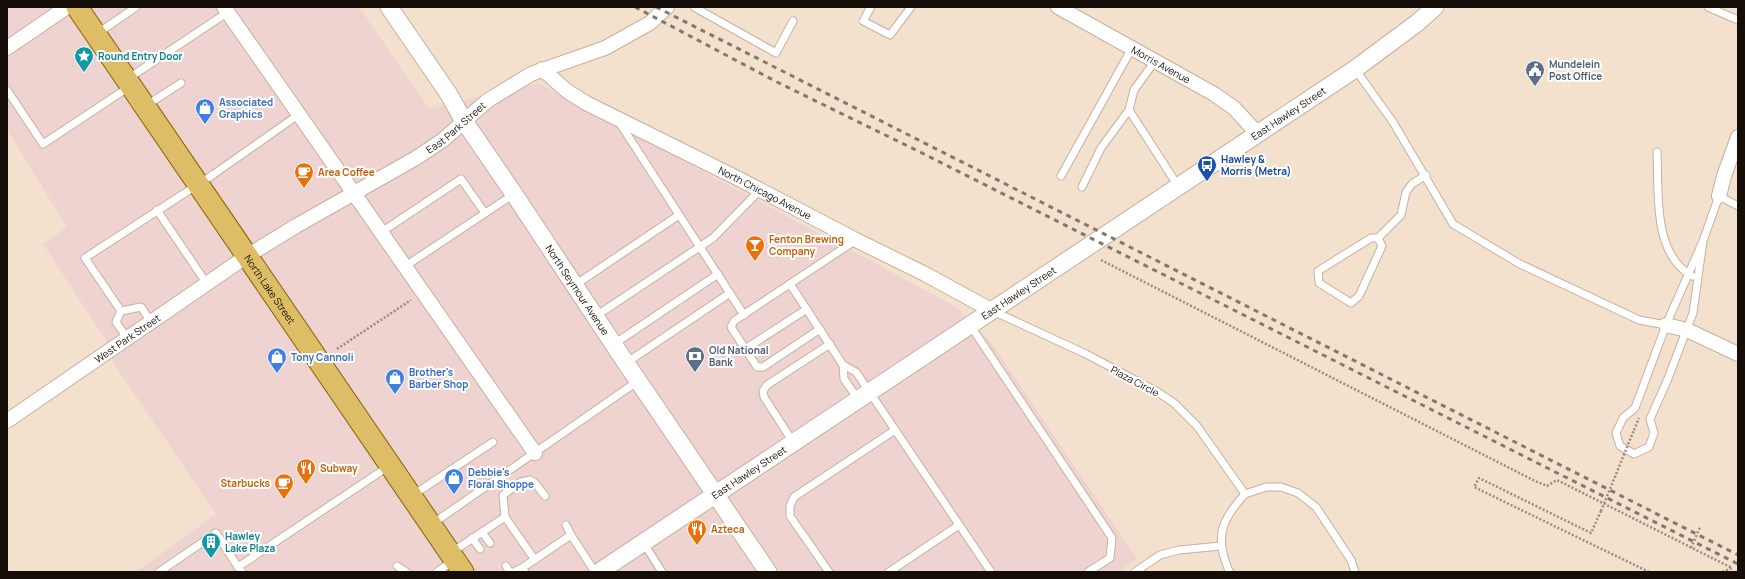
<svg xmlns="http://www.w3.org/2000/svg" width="1745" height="579" viewBox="0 0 1745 579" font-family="Manrope,sans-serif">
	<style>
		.commercial { fill: #eed3d0 }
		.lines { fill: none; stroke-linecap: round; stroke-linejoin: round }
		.service-casing { stroke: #c4b19f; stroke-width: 9 }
		.minor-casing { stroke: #c4b19f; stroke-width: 16 }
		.tertiary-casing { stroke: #c4b19f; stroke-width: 19 }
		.primary-casing { stroke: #886303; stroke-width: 23 }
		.path { stroke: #998b7c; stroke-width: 2.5; stroke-dasharray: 2 2; stroke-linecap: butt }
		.service { stroke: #fff; stroke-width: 7 }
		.minor { stroke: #fff; stroke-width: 14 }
		.tertiary { stroke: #fff; stroke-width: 17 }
		.primary { stroke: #ddbd66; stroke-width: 21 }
		.rail { stroke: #85786b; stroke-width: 3; stroke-dasharray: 5 5; stroke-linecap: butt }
		.path-bridge { stroke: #998b7c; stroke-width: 2.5; stroke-dasharray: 2 2; stroke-linecap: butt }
		.labels { text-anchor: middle; stroke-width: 4; stroke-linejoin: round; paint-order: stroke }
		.culture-label { font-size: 10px; font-weight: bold; fill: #0d838f; stroke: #fff; text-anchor: start }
		.street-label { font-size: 10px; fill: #150e08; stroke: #fff }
		.service-label { font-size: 10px; font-weight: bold; fill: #4e5e75; stroke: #fff; text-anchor: start }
		.shop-label { font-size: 10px; font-weight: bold; fill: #366cbe; stroke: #fff; text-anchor: start }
		.transit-label { font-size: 10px; font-weight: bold; fill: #164399; stroke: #fff; text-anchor: start }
		.food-label { font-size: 10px; font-weight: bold; fill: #c56008; stroke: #fff; text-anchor: start }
	</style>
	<rect width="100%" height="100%" fill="#f4e1cd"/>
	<polygon class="commercial" points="7,7 359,7 429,109 538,83 955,306 991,342 1137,559 1118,572 136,572 216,514 114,364 106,340 43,244 67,227 7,130"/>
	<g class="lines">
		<g class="service-casing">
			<g id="service">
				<polyline points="694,7 776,53 793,21"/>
				<polyline points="871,7 863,21 890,35 911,7"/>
				<polyline points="1708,7 1738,20"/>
				<polyline points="98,33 136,7"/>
				<polyline points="1355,69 1393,122 1453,224 1518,263 1639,320 1666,325"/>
				<polyline points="129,78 228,12"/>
				<polyline points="7,90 43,144 129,87"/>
				<polyline points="147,105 181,83"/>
				<polyline points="1129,110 1134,90 1155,61"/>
				<polyline points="619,122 744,315"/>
				<path d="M1657,152C1659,192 1652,253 1692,276"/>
				<polyline points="1061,176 1132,48"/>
				<polyline points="1082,187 1101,148 1129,110 1178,186"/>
				<polyline points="157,210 207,284"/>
				<polyline points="380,233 461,179 485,213"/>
				<polyline points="1378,238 1382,246 1359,296 1351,303 1319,283 1318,271 1371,238 1378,238 1401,215 1406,192 1412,184 1426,175"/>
				<polyline points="1703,241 1693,313 1667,381 1650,419 1654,433 1649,447 1634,454 1620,446 1616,433 1623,418 1635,408 1666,325 1703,241 1719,196 1738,206"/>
				<polyline points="404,267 514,194"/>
				<polyline points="790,284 843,365 856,372 991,572"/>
				<polyline points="575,285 679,215"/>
				<polyline points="121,311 85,258 214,174 298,115"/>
				<polyline points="121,311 141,307 151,322"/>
				<polyline points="121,311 116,322 127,338"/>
				<polyline points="993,311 1086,354 1156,391 1174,403 1197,426 1245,494 1266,487 1281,487 1298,493 1316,507 1351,560 1355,572"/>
				<polyline points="596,316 713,238 760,190"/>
				<polyline points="970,325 1112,538 1110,558 1088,572"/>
				<polyline points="820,329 763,367 757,367 731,327 734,321 856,240"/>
				<polyline points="614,344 718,274"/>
				<polyline points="745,349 807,309"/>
				<polyline points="626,363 730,293"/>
				<polyline points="843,365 844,379 858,399"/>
				<polyline points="793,442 764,397 763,391 767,385 830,344"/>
				<polyline points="413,495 493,442"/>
				<polyline points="505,517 503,495 521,482 530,480 535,483 545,496"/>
				<polyline points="432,524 638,381"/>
				<polyline points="566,525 571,535"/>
				<polyline points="482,532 490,543"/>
				<polyline points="472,538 480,549"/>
				<polyline points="643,542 662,572"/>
				<polyline points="452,552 505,517 535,560"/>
				<polyline points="397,566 406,572"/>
				<polyline points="506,566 510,572"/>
				<polyline points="159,572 216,533 238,567"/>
				<polyline points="242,572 238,567 389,466"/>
				<polyline points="437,572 453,561"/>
				<polyline points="514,572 522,568"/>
				<polyline points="525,572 522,568 571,535 595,572"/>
				<polyline points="829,572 790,516 790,506 794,497 895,430"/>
				<polyline points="889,572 959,525"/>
				<polyline points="1135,572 1160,555 1179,550 1221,546"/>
				<path d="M1230,572C1227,568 1226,562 1224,557C1216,530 1227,514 1245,494"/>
			</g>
		</g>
		<g class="minor-casing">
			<g id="minor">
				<polyline points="224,7 535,453"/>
				<path id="s1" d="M1058,7L1214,94L1234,108L1257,133"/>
				<polyline points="7,48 67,7"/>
				<path id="s2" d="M542,69L567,91L586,103L739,179L856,240L925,274L991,310"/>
				<polyline points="1719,196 1724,176 1738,137"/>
				<polyline points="1666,325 1687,330 1738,354"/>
				<path id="s3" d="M7,421L247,256L296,226L416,158L443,140L487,101L531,74L605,48L650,23L667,7"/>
			</g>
		</g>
		<g class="tertiary-casing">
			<g id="tertiary">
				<path id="s4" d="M389,7L448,93L464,121L514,194L626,363L768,572"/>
				<path id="s5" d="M599,572L1355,69L1417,23L1435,7"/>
			</g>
		</g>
		<g class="primary-casing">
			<g id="primary">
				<path id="s6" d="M77,7L463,572"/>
			</g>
		</g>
		<g class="path">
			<polyline points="1101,260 1535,481 1547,486 1557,480 1732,568 1722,572"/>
			<polyline points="337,349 411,300"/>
			<polyline points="1634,430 1639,418"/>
			<polyline points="1601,511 1591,533 1479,478 1474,487 1649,572"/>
			<polyline points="1691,548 1700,527"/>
		</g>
		<use href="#service" class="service"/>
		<use href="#minor" class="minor"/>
		<use href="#tertiary" class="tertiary"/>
		<use href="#primary" class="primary"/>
		<g class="rail">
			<polyline points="635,7 777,82 924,154 1738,564"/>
			<polyline points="656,7 1738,555"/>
		</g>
		<polyline class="path-bridge" points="1601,511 1634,430"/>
	</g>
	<defs>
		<g id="sight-pin" transform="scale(1)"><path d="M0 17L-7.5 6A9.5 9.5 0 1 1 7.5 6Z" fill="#0f9aa8" stroke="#fff"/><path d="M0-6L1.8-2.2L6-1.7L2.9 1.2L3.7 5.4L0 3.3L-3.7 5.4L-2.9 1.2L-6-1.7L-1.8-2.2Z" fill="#fff"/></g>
		<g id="civic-pin" transform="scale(1)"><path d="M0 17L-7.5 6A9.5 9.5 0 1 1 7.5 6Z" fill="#5c6f8a" stroke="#fff"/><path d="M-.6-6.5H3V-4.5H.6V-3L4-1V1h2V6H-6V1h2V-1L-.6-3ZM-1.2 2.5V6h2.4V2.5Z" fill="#fff"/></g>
		<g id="shop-pin" transform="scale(1)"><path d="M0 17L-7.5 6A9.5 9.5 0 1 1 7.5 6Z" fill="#3f7fe0" stroke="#fff"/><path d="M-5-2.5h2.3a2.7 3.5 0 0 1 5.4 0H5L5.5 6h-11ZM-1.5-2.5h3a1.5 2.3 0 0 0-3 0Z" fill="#fff"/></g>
		<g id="bus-pin" transform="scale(1)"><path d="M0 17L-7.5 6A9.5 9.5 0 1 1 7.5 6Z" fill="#1a4fb4" stroke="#fff"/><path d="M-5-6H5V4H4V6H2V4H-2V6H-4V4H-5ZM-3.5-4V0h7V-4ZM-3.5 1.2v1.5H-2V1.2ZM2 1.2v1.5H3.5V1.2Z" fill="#fff"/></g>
		<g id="cafe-pin" transform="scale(1)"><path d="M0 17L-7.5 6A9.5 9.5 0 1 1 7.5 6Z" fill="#e8710a" stroke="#fff"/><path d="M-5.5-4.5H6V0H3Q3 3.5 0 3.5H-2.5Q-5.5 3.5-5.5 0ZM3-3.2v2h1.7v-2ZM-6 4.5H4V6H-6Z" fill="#fff"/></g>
		<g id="bar-pin" transform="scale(1)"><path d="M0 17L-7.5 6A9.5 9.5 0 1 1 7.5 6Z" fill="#e8710a" stroke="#fff"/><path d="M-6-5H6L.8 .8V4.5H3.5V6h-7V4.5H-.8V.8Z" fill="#fff"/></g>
		<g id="bank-pin" transform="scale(1)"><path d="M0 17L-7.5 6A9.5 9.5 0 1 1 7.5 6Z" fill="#5c6f8a" stroke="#fff"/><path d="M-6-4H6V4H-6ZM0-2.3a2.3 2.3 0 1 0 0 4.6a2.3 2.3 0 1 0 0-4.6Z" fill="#fff"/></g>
		<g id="restaurant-pin" transform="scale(1)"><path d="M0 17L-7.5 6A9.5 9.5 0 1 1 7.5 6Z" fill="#e8710a" stroke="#fff"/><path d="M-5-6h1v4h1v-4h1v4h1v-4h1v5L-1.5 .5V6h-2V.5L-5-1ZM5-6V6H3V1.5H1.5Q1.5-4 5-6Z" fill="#fff"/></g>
		<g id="building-pin" transform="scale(1)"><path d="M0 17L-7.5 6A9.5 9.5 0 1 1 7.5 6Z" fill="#0f9aa8" stroke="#fff"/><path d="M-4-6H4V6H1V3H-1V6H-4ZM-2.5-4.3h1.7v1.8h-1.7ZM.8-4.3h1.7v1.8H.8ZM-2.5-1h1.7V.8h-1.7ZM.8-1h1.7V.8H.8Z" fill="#fff"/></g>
	</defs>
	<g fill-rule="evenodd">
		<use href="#sight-pin" x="84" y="56"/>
		<use href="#civic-pin" x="1535" y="70"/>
		<use href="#shop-pin" x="205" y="108"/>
		<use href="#bus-pin" x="1207" y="165"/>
		<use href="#cafe-pin" x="304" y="172"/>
		<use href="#bar-pin" x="755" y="245"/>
		<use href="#bank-pin" x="695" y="356"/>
		<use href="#shop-pin" x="277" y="357"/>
		<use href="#shop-pin" x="395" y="378"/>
		<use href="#restaurant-pin" x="306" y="468"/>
		<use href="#shop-pin" x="454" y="478"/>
		<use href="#cafe-pin" x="284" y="483"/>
		<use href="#restaurant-pin" x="697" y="529"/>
		<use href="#building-pin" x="211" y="542"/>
	</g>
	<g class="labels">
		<g class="culture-label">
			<text x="98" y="60">Round Entry Door</text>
			<text x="225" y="540">Hawley<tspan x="225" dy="12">Lake Plaza</tspan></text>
		</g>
		<g class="street-label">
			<text dy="4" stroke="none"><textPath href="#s1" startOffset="118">Morris Avenue</textPath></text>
			<text dy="4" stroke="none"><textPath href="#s5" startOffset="828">East Hawley Street</textPath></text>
			<text dy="4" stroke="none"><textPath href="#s3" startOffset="537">East Park Street</textPath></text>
			<text dy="4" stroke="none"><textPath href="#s2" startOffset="256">North Chicago Avenue</textPath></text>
			<text dy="4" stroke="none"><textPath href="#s6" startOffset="342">North Lake Street</textPath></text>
			<text dy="4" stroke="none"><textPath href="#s4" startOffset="340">North Seymour Avenue</textPath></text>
			<text dy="4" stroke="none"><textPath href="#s5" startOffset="504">East Hawley Street</textPath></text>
			<text dy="4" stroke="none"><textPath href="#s3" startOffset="146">West Park Street</textPath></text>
			<text transform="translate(1135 381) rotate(28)" y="4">Plaza Circle</text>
			<text dy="4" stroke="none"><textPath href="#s5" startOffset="180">East Hawley Street</textPath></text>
		</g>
		<g class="service-label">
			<text x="1549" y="68">Mundelein<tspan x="1549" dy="12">Post Office</tspan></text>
			<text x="709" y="354">Old National<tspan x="709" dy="12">Bank</tspan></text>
		</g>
		<g class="shop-label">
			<text x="219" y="106">Associated<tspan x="219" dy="12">Graphics</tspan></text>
			<text x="291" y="361">Tony Cannoli</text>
			<text x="409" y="376">Brother's<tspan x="409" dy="12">Barber Shop</tspan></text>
			<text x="468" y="476">Debbie's<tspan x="468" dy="12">Floral Shoppe</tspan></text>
		</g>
		<g class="transit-label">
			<text x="1221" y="163">Hawley &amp;<tspan x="1221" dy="12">Morris (Metra)</tspan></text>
		</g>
		<g class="food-label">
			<text x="318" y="176">Area Coffee</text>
			<text x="769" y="243">Fenton Brewing<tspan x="769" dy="12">Company</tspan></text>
			<text x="320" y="472">Subway</text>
			<text x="270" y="487" text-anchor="end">Starbucks</text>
			<text x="711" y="533">Azteca</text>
		</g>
	</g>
	<rect width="1745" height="579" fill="none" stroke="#150e08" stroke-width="16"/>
</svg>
